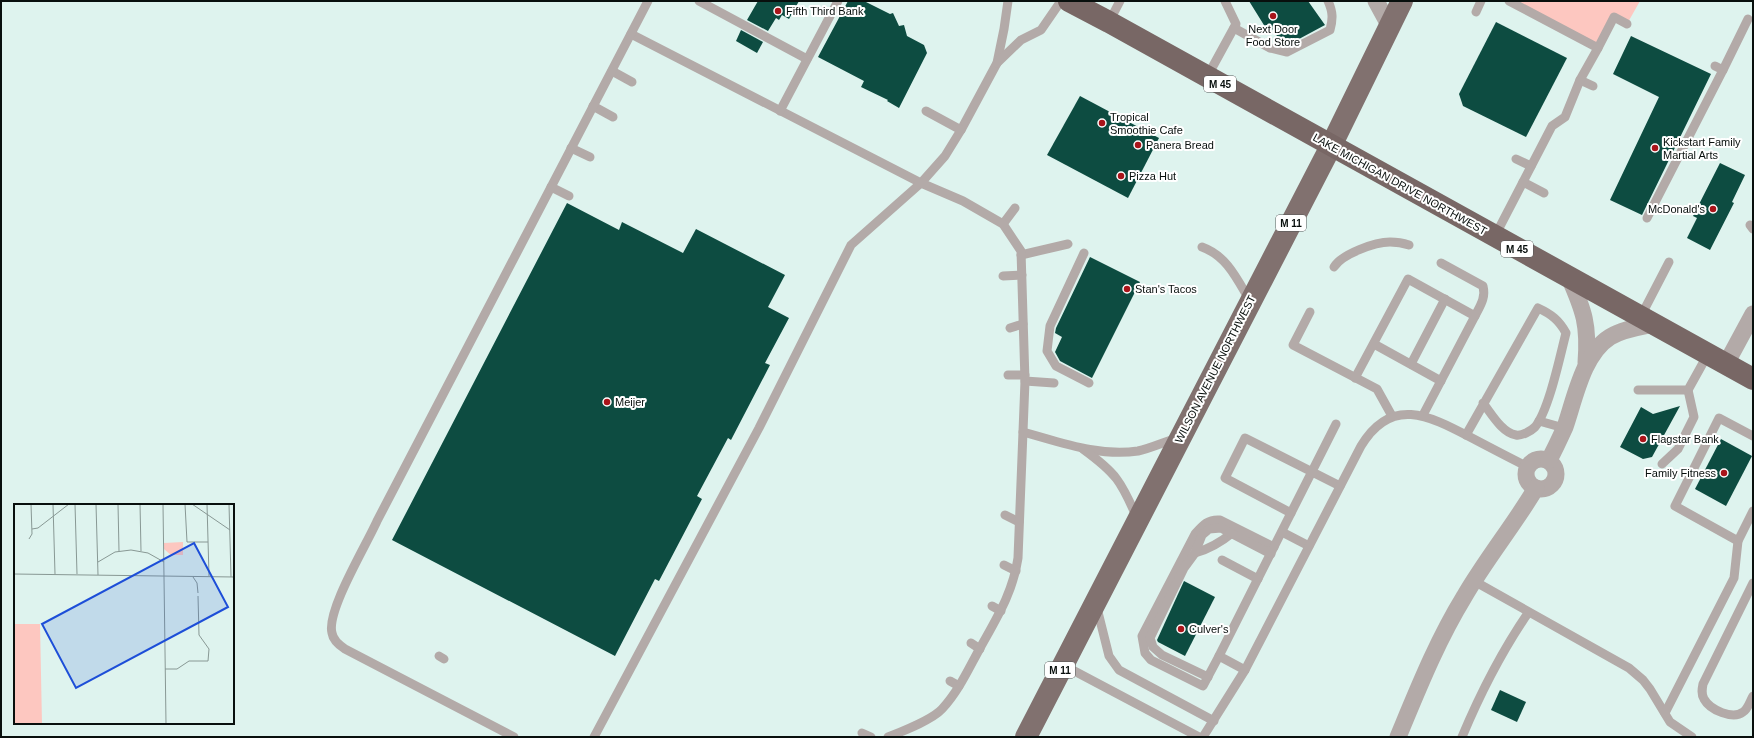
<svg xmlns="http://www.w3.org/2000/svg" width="1754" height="738" viewBox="0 0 1754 738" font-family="Helvetica,sans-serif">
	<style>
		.green { fill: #fdc7c0 }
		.building { fill: #0d4c41 }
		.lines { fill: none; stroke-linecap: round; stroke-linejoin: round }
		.service { stroke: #b3aaa8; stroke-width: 9 }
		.minor { stroke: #b3aaa8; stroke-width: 17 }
		.primary { stroke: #81716f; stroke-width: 22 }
		.trunk { stroke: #786765; stroke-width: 22 }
		.poi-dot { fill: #a9141a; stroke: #fff; stroke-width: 1.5 }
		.labels { text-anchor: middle; stroke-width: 4; stroke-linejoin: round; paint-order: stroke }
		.shield { fill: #fff; stroke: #525756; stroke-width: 1 }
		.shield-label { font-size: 10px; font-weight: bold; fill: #080f0d }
		.poi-label { font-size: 11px; fill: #080f0d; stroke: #fff; text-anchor: start }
		.street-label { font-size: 11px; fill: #080f0d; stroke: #fff }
		.inset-road { fill: none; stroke: #889894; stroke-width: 1 }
		.view { fill: #1d4ed8; fill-opacity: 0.15; stroke: #1d4ed8; stroke-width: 2 }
		.inset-edge { fill: none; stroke: #080f0d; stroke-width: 2 }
	</style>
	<rect width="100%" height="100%" fill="#def3ee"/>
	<polygon class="green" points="1509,1 1640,1 1627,24 1615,17 1598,48"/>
	<g class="building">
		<polygon points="758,1 799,1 789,19 782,15 779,20 776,18 768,31 747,20"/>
		<polygon points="848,1 864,1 890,14 893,13 899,26 904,25 907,36 924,45 927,53 899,108 887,101 888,100 861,87 864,81 818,57"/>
		<polygon points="1249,1 1308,1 1325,25 1286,46 1283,45 1271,27 1267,30"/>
		<polygon points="1496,22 1567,58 1526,137 1463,106 1459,94"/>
		<polygon points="741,30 763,42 757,53 736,41"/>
		<polygon points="1631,36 1711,74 1642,215 1610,200 1659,97 1613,74"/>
		<polygon points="1080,96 1159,138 1128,198 1047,155"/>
		<polygon points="1720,163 1745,175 1732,202 1734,203 1710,250 1687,238 1697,218 1693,216"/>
		<polygon points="567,203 619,230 622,222 683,253 696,229 785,275 768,307 789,318 765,363 770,365 731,440 728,438 697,496 702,499 659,581 655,579 615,656 392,540"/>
		<polygon points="1090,257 1140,282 1092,378 1060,361 1055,352 1062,337 1055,333 1056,328"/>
		<polygon points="1680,406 1652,457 1643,459 1620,447 1641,407 1653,414"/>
		<polygon points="1721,439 1752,456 1726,506 1695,489"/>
		<polygon points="1184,581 1215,597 1185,656 1158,642 1157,640"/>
		<polygon points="1500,690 1526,702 1517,722 1491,710"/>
	</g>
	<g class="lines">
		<g class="service">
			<polyline points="699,1 807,59"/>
			<polyline points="1476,12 1481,1"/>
			<polyline points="1109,22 1120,1"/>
			<path d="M1234,28L1270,48L1287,52L1330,30C1333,19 1333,12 1328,1"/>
			<polyline points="631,34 921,183 945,156 961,130 997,63 1004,29 1008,1"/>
			<polyline points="1598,48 1614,17 1627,24"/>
			<polyline points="997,63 1021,40 1041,30 1061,1"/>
			<polyline points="1723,70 1748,19"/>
			<polyline points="612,71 632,82"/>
			<polyline points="1207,77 1236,24 1225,1"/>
			<polyline points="1580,80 1593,86"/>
			<polyline points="593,106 613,117"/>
			<polyline points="780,111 838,1"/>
			<polyline points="926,111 961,130"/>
			<polyline points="571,148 590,157"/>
			<polyline points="1516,159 1531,166"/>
			<polyline points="1523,182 1544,193"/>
			<polyline points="551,187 569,196"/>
			<polyline points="1647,218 1723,70 1715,66"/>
			<polyline points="1003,224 1015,208"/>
			<polyline points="1750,225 1753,229"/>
			<polyline points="1495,236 1552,126 1565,117 1580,80 1598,48 1509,1"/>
			<path d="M1202,247C1227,256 1237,279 1250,301"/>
			<polyline points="1084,253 1050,326 1047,351 1056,366 1089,383"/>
			<polyline points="1021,255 1068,244"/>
			<path d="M1441,263L1483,286C1486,298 1480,306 1475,316"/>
			<path d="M1334,267C1342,254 1375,242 1390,242C1397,242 1403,243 1409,245"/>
			<polyline points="1003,276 1022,275"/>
			<polyline points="1310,312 1293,345 1377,389 1392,416"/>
			<polyline points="1641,316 1669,262"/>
			<polyline points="1010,328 1023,324"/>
			<polyline points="1374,344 1441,381"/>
			<polyline points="1411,364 1445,299"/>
			<polyline points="1008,375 1025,375"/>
			<polyline points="1355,378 1408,279 1475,316 1423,415"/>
			<polyline points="1025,381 1054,383"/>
			<polyline points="1638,390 1688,390 1708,354"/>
			<polyline points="1539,421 1564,428"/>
			<polyline points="1336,424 1291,513 1225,478 1245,438 1340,486"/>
			<path d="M1023,432C1060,442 1099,457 1138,451C1151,448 1164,442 1177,438"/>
			<path d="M1466,435L1538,308C1551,314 1559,320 1566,333C1560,356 1549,410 1535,427C1531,431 1522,436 1516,435C1502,433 1491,413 1483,403"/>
			<path d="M1083,449C1116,473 1121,481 1137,518"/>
			<polyline points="1662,464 1678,449 1694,417 1688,390"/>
			<polyline points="1005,515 1019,522"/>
			<polyline points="1282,532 1309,546"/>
			<polyline points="1738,541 1675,506 1719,418 1753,436"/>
			<path d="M1195,553C1209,549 1220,543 1232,533"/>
			<polyline points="1222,560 1258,579"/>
			<polyline points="1004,565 1016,571"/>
			<polyline points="1474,581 1629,668 1643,680 1650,689 1670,722 1692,737"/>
			<path d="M1753,583L1703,684C1702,689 1701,694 1704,699C1710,710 1733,720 1743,712C1748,709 1750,701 1753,696"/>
			<polyline points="992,606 1001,611"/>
			<polyline points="1097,608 1109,656 1119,670 1214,721"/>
			<polyline points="971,643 980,649"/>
			<polyline points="439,656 444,659"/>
			<path d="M1219,656L1203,686L1151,660L1145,653L1142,636L1195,534C1203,525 1208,519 1220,520L1274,547"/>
			<polyline points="1063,665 1199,737"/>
			<polyline points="1245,670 1219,656 1291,513"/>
			<polyline points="1208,677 1162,655 1153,647 1150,638 1184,568 1195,553 1202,535 1209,529 1221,528 1271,554"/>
			<polyline points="950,681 959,686"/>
			<polyline points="1665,713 1734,578 1738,541 1753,511"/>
			<polyline points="862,733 871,737"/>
			<path d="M514,737L345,649C339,645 333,640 332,633C326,611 367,544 377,521L648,1"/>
			<path d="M594,737L759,428L851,245L921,183L963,201L1003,224L1021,251L1025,381L1018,558C1013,593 996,619 979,650C968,670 958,692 942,709C932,720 903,731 888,737"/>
			<path d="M1203,737L1245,670L1361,446C1391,396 1428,415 1470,437C1489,447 1508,457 1528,467"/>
			<path d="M1462,737C1480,694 1502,651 1528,613"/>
		</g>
		<g class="minor">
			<polyline points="1376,1 1389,25"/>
			<path d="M1569,277C1584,311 1589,325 1586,363"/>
			<polyline points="1726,364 1753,314"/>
			<circle cx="1541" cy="474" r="15"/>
			<path d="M1549,460C1555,449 1560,438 1565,427C1575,398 1583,354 1610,337C1623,329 1640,327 1654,324"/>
			<path d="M1398,737C1418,689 1437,641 1464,597C1486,559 1514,525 1536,488"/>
		</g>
		<polyline class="primary" points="1026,737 1331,146 1402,1"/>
		<polyline class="trunk" points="1069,1 1109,22 1753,379"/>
	</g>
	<g class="poi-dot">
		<circle cx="778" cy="11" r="4"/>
		<circle cx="1273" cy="16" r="4"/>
		<circle cx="1102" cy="123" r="4"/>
		<circle cx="1138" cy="145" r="4"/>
		<circle cx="1655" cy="148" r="4"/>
		<circle cx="1121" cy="176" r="4"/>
		<circle cx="1713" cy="209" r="4"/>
		<circle cx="1127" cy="289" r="4"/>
		<circle cx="607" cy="402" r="4"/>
		<circle cx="1643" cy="439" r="4"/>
		<circle cx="1724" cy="473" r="4"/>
		<circle cx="1181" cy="629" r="4"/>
	</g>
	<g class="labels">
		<g class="shield">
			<rect x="1204" y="76" width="32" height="16" rx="3"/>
			<rect x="1276" y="215" width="30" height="16" rx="3"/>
			<rect x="1501" y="241" width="32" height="16" rx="3"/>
			<rect x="1045" y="662" width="30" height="16" rx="3"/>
		</g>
		<g class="shield-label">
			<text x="1220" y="88">M 45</text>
			<text x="1291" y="227">M 11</text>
			<text x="1517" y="253">M 45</text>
			<text x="1060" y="674">M 11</text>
		</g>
		<g class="poi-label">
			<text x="786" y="15">Fifth Third Bank</text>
			<text x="1273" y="33" text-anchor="middle">Next Door<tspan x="1273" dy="13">Food Store</tspan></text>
			<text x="1110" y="121">Tropical<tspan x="1110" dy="13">Smoothie Cafe</tspan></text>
			<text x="1663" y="146">Kickstart Family<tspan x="1663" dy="13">Martial Arts</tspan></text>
			<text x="1146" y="149">Panera Bread</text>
			<text x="1129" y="180">Pizza Hut</text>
			<text x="1705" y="213" text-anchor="end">McDonald's</text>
			<text x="1135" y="293">Stan's Tacos</text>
			<text x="615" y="406">Meijer</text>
			<text x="1651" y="443">Flagstar Bank</text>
			<text x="1716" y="477" text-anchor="end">Family Fitness</text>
			<text x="1189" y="633">Culver's</text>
		</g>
		<g class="street-label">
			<text transform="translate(1400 184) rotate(29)" y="4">LAKE MICHIGAN DRIVE NORTHWEST</text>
			<text transform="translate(1215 369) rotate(-63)" y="4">WILSON AVENUE NORTHWEST</text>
		</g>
	</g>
	<g transform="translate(14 504)">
		<rect width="220" height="220" fill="#def3ee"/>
		<path d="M169,38V51H157L150,45V39ZM0,120H26L28,220H0Z" fill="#fdc7c0"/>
		<path class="inset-road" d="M39,0L41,70M61,0L63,70M82,0L84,71M104,0L105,47M126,0L127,47M149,0L152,220M171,0L173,38H194M178,0L216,26M193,0L195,72M215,0L217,73M18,25L24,24L55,0M15,35L18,30L17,0M84,58L101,48L117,46L134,49L150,58M0,70L220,73M179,73L183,79L184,89M151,165H163L175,157H194L195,145L185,131L184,92"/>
		<path class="view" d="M180,39L214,103L62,184L28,120Z"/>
		<rect width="220" height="220" class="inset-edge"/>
	</g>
	<rect width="1754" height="738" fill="none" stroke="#080f0d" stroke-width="4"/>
</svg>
